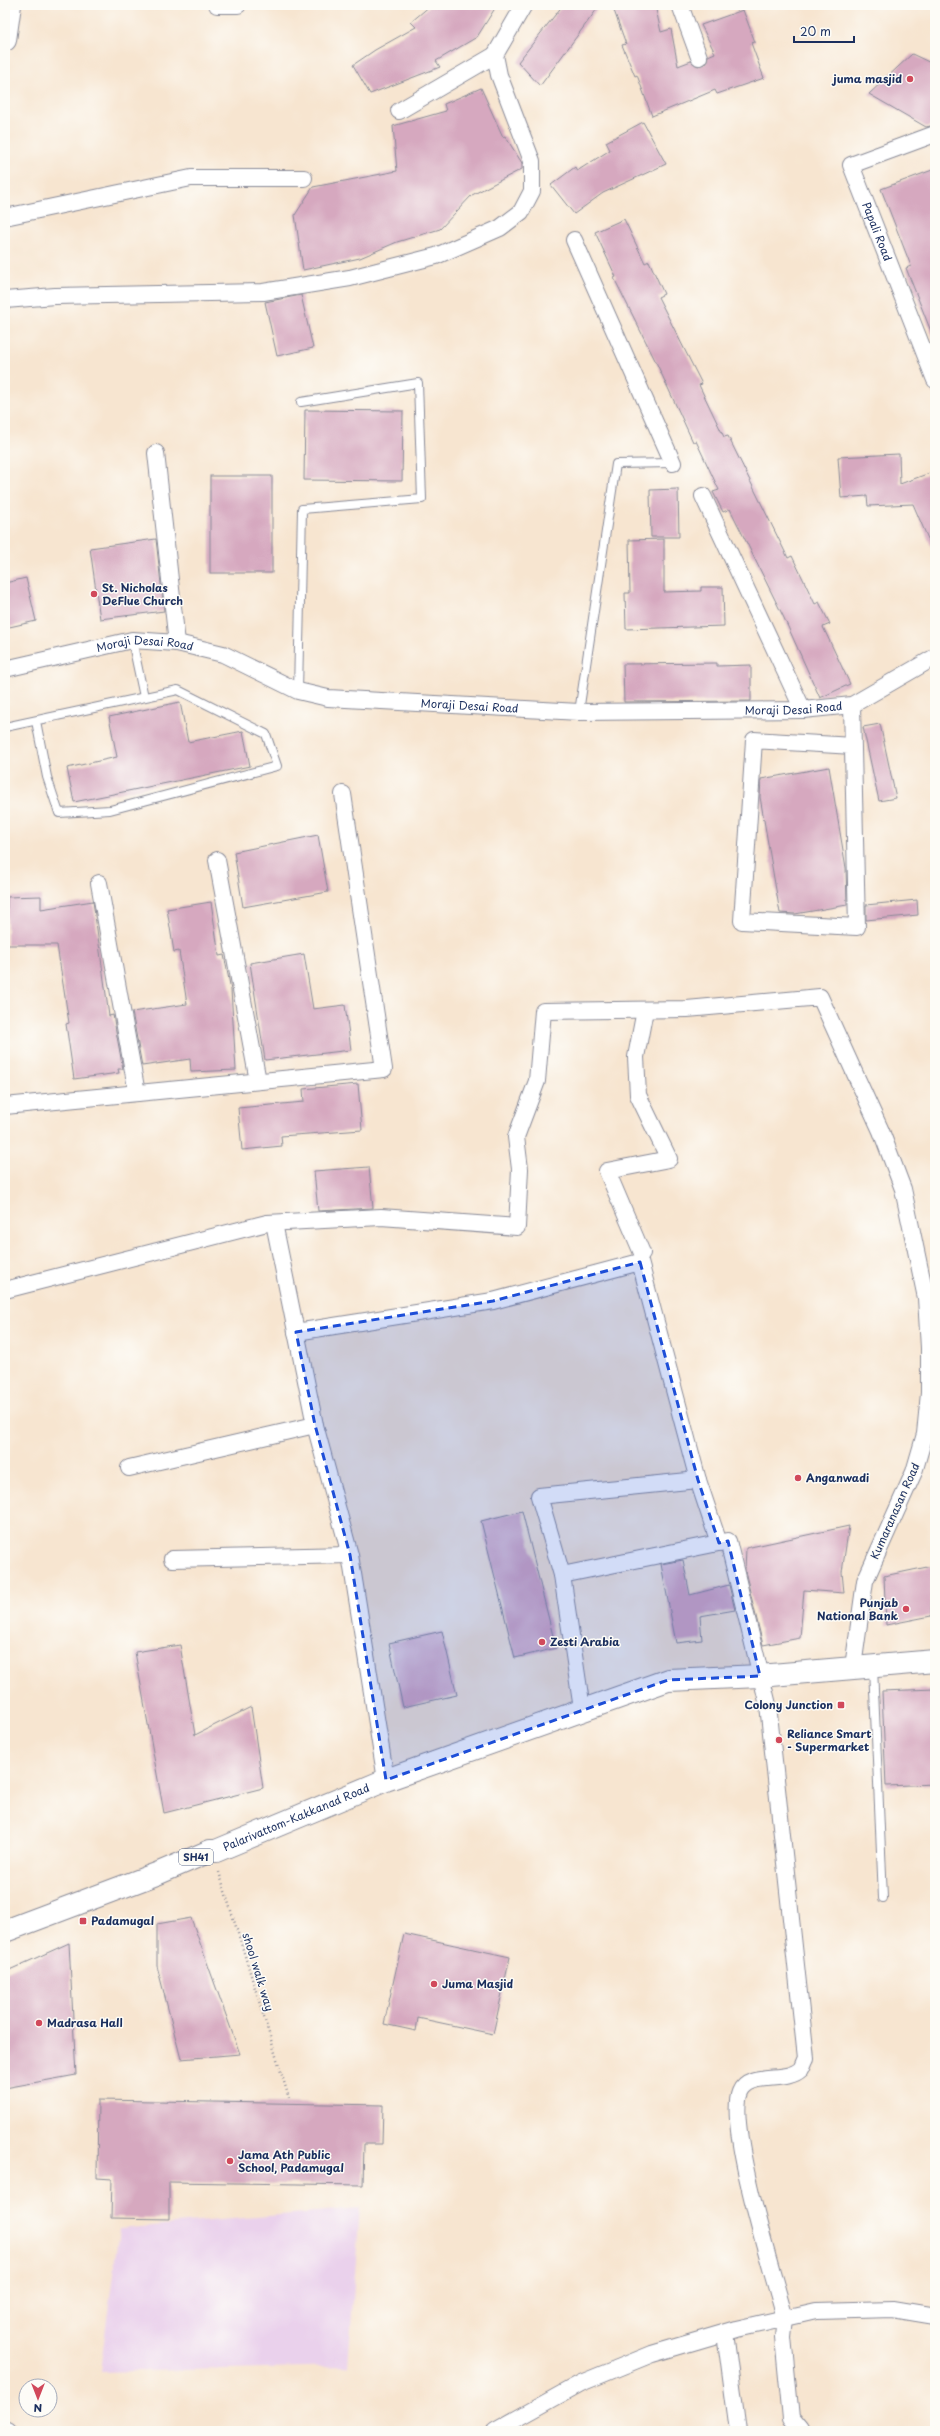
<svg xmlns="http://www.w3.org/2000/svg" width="940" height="2436" viewBox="0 0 940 2436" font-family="'Playpen Sans',sans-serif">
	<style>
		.built { fill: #ead1ec }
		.building { fill: #d6a8bf }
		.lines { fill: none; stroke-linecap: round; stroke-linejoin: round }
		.service-casing { stroke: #898a97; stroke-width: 10 }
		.minor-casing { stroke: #898a97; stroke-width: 18 }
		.secondary-casing { stroke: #898a97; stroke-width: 24 }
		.primary-casing { stroke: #898a97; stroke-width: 24 }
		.path { stroke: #898a97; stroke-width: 2.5; stroke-dasharray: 1 3; stroke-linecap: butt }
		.service { stroke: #fff; stroke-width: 8 }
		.minor { stroke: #fff; stroke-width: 16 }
		.secondary { stroke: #fff; stroke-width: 22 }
		.primary { stroke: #fff; stroke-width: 22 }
		.marked { fill: #1d4ed8; fill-opacity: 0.2; stroke: #1d4ed8; stroke-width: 3; stroke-dasharray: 8 5; stroke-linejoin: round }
		.poi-dot { fill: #d1495b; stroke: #fdfcf7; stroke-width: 1.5 }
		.labels { text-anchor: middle; stroke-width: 3; stroke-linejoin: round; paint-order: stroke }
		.shield { fill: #fdfcf7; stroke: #5f6c8c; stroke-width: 1 }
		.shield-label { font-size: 10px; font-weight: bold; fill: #1b2f5e }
		.poi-label { font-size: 11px; font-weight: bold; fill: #1b2f5e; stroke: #fdfcf7; text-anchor: start }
		.street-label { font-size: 11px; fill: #1b2f5e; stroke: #fdfcf7 }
	</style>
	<rect width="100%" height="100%" fill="#fdfcf7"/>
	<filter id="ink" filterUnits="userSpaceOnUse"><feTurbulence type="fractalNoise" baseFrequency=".025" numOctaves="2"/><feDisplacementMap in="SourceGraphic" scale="8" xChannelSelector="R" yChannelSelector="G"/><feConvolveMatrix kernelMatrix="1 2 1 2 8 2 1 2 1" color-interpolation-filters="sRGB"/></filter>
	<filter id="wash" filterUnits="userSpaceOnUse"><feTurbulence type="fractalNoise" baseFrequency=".012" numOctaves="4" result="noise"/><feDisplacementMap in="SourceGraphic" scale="16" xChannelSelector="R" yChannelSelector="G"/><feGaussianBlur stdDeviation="0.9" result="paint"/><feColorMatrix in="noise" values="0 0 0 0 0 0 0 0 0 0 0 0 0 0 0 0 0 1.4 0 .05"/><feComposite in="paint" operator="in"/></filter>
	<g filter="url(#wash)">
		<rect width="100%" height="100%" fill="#f7e5d0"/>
		<polygon class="built" points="360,2208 348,2366 100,2372 119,2229"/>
		<g id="blocks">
			<g class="building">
				<polygon points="431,5 497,5 477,37 436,61 440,67 370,94 353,65 375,50 416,27 411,22"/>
				<polygon points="563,5 600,5 540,86 518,62"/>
				<polygon points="612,5 655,5 661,32 671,29 678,66 691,61 698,66 706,63 708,56 715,53 701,25 743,10 755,42 751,43 764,78 717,94 715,90 652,116 637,75 635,76 622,45 626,44"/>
				<polygon points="912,54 935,65 935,125 926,127 869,94"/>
				<polygon points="481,88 503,137 505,136 522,163 522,169 472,195 440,229 397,242 360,258 303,270 295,215 313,187 397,171 393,126 446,111 444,104"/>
				<polygon points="643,122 666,164 603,193 574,214 551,185 575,167 577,171 610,150 606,142"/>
				<polygon points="935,169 935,339 934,339 906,268 911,266 881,189"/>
				<polygon points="624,219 645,263 649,261 664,294 658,297 702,384 699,385 724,437 728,436 788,558 792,556 815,604 819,602 830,624 823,627 850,684 820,698 784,618 730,509 723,512 713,492 719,490 696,441 693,442 656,362 614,278 616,277 595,232"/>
				<polygon points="301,295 313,348 277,356 265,302"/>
				<polygon points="305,410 403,411 402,481 304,480"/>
				<polygon points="899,454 900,484 935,471 935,555 913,504 868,506 867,496 841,498 838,457"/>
				<rect x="210" y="476" width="62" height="97"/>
				<polygon points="678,489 679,537 651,537 650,490"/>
				<polygon points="156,539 164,611 100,619 90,548"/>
				<polygon points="664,539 664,592 701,591 701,587 723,587 724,626 626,629 625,593 630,593 629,540"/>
				<polygon points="26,578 36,621 5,628 5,583"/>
				<polygon points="717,663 717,666 751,665 751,701 624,702 623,664"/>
				<polygon points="180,702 188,742 243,731 250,766 74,802 67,768 117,757 109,717"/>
				<polygon points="880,724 896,798 879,801 863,727"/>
				<polygon points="829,767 846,868 847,905 795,914 780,913 760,797 761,779"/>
				<polygon points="318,835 328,892 243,907 234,852"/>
				<polygon points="41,896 41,909 93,901 109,1016 113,1015 123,1069 118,1069 119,1073 74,1079 66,1024 69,1023 57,945 7,945 7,897"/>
				<polygon points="917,900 918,915 866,920 866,905"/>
				<polygon points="211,902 219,956 224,955 231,990 236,1070 191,1072 190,1059 142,1066 132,1012 187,1004 179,951 174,952 167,909"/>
				<polygon points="304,954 313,1009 345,1005 351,1050 265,1060 250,963"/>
				<polygon points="358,1084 362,1130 281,1136 282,1146 242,1150 238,1108 304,1102 303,1089"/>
				<polygon points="369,1167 373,1208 318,1211 314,1171"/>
				<polygon points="522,1511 556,1648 515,1658 481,1521"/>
				<polygon points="849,1526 842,1572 844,1593 804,1590 800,1638 763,1645 745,1571 746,1548"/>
				<polygon points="683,1560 690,1595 729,1585 735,1610 700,1616 702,1640 676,1643 661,1564"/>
				<polygon points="932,1566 931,1616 886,1625 884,1576"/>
				<polygon points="442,1631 457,1695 403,1707 389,1643"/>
				<polygon points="180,1645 195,1735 251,1707 263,1788 164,1813 135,1652"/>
				<polygon points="935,1689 935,1784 886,1786 882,1691"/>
				<polygon points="191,1918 240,2054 181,2059 157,1966 157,1924"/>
				<polygon points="404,1934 510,1957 493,2034 418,2018 416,2031 384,2024"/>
				<polygon points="69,1943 76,2075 5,2088 5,1972"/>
				<polygon points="98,2100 383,2105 382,2144 364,2144 363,2185 169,2182 169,2219 111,2218 112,2179 97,2178"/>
			</g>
		</g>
	</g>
	<g filter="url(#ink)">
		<use href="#blocks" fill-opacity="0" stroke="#898a97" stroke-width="1"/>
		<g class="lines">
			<g class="service-casing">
				<g id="service">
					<polyline points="132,640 144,697"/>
					<polyline points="298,691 302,509 422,499 418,383 301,402"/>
					<polyline points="579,712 616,464 673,463"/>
					<polyline points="5,727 178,690 266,734 277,766 110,810 59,813 47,777 36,721"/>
					<polyline points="873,1667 883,1898"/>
				</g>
			</g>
			<g class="minor-casing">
				<g id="minor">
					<polyline points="217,5 238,5"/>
					<polyline points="680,5 699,57"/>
					<polyline points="399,111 495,55"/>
					<path id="s1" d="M935,134L851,165L935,380"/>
					<polyline points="5,217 191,178 304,178"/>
					<polyline points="574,240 673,463"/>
					<polyline points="5,300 55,296 263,292 350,278 436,256 500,228 521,212 532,191 532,161 499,75 495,55 524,5"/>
					<polyline points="156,453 177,643"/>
					<polyline points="703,496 803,710"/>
					<path id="s2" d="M5,669L132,640L177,643L223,654L298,691L328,698L579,712L803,710L852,705L935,657"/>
					<polyline points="852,705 857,927 742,921 754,740 853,746"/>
					<polyline points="217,860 258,1081"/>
					<polyline points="99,883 137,1093"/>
					<polyline points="5,1106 384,1069 343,794"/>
					<polyline points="274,1223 315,1425 350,1555 386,1780"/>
					<polyline points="642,1253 607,1171 669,1159 638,1095 636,1057 645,1010"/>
					<polyline points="5,1290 267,1223 381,1217 517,1227 520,1169 516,1137 537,1081 543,1011 687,1009 820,997 881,1131 903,1189 926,1298 929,1348 929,1393 925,1434 914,1472 865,1581 853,1667"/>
					<polyline points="296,1332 493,1301 640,1262 698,1480 539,1496 562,1575 582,1709"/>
					<polyline points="129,1468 315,1425"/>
					<polyline points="698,1480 719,1543"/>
					<polyline points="172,1559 350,1555"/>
					<path d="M562,1575L728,1541L768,1705L806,2058C804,2061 803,2066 801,2069C786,2084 749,2070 740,2092C726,2126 774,2276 785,2318L783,2337L791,2419L801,2431"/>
					<polyline points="725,2333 738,2431"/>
					<polyline points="5,2430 8,2431"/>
					<polyline points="495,2431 581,2383 652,2354 737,2329 816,2311 893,2309 935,2316"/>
				</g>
			</g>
			<g class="secondary-casing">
				<polyline id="secondary" points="5,40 10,5"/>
			</g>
			<g class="primary-casing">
				<g id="primary">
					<path id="s3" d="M5,1931L159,1873L210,1851H216L386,1780L668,1680L760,1676L935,1661"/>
				</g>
			</g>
			<polyline class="path" points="219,1872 289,2098"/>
			<use href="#service" class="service"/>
			<use href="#minor" class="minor"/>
			<use href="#secondary" class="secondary"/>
			<use href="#primary" class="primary"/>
		</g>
	</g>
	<path class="marked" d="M640,1262L698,1480L719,1543L728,1541L760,1676L668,1680L386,1780L350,1555L315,1425L296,1332L493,1301Z"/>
	<g class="poi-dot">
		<circle cx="910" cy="79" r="4"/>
		<circle cx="94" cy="594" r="4"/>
		<circle cx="798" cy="1478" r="4"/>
		<circle cx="906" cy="1609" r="4"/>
		<circle cx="542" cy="1642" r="4"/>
		<rect x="837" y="1701" width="8" height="8" rx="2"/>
		<circle cx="779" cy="1740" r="4"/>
		<rect x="79" y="1917" width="8" height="8" rx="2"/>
		<circle cx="434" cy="1984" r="4"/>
		<circle cx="39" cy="2023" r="4"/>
		<circle cx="230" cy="2161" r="4"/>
	</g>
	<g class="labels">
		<rect class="shield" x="179" y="1849" width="34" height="16" rx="3"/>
		<g class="shield-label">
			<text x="196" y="1861">SH41</text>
		</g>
		<g class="poi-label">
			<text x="902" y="83" text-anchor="end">juma masjid</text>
			<text x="102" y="592">St. Nicholas<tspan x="102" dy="13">DeFlue Church</tspan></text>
			<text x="806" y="1482">Anganwadi</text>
			<text x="898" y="1607" text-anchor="end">Punjab<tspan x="898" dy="13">National Bank</tspan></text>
			<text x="550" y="1646">Zesti Arabia</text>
			<text x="833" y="1709" text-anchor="end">Colony Junction</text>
			<text x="787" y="1738">Reliance Smart<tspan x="787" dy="13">- Supermarket</tspan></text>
			<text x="91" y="1925">Padamugal</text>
			<text x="442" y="1988">Juma Masjid</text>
			<text x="47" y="2027">Madrasa Hall</text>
			<text x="238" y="2159">Jama Ath Public<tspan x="238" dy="13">School, Padamugal</tspan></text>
		</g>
		<g class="street-label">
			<text dy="4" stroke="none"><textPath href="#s1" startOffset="161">Papali Road</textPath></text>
			<text dy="4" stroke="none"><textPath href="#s2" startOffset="143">Moraji Desai Road</textPath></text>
			<text dy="4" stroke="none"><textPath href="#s2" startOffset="479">Moraji Desai Road</textPath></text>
			<text dy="4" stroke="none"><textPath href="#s2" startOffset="803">Moraji Desai Road</textPath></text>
			<text transform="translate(895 1511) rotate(-66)" y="4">Kumaranasan Road</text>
			<text dy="4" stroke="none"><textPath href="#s3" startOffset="313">Palarivattom-Kakkanad Road</textPath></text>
			<text transform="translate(258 1972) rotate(73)" y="4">shool walk way</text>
		</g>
	</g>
	<rect width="940" height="2436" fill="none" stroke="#fdfcf7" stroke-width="20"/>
	<g transform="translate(38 2398) rotate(180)"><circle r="19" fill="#fdfcf7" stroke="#a3aaba"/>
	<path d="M0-3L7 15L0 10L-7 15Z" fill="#d1495b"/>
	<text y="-6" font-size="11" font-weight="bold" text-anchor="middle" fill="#1b2f5e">N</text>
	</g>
	<path d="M794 36v6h60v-6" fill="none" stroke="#1b2f5e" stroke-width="2"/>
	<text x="800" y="36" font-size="12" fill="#1b2f5e" stroke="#fdfcf7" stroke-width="3" paint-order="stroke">20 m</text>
</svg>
